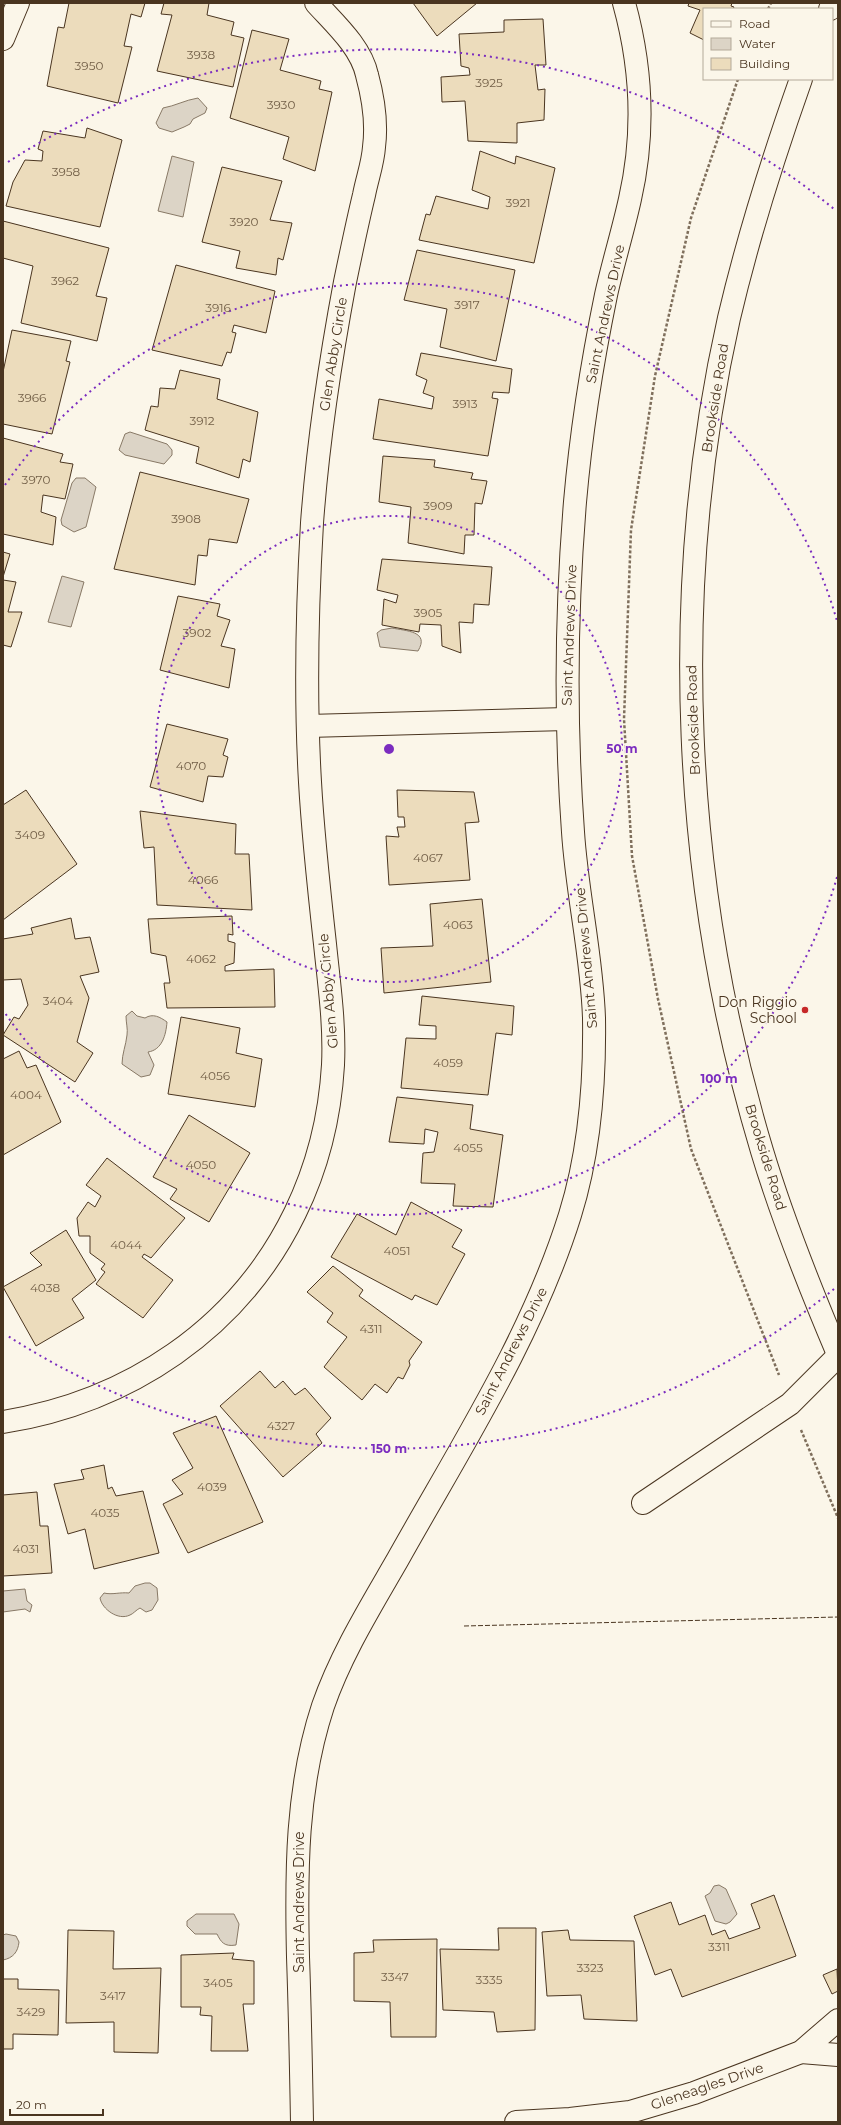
<svg xmlns="http://www.w3.org/2000/svg" width="841" height="2125" viewBox="0 0 841 2125" font-family="Montserrat,sans-serif">
	<style>
		.water { fill: #dcd4c6; stroke: #887966 }
		.building { fill: #ecdcbc; stroke: #4a3520 }
		.lines { fill: none; stroke-linecap: round; stroke-linejoin: round }
		.minor-casing { stroke: #4a3520; stroke-width: 24 }
		.path { stroke: #7f6f5c; stroke-width: 2.5; stroke-dasharray: 3 2; stroke-linecap: butt }
		.minor { stroke: #fbf6e9; stroke-width: 22 }
		.fence { stroke: #4a3520; stroke-width: 1; stroke-dasharray: 5 2; stroke-linecap: butt }
		.ring { fill: none; stroke: #7b2cbf; stroke-width: 2; stroke-dasharray: 2 4 }
		.poi-dot { fill: #c62828; stroke: #fbf6e9; stroke-width: 1.5 }
		.labels { text-anchor: middle; stroke-width: 3; stroke-linejoin: round; paint-order: stroke }
		.number-label { font-size: 12px; fill: #725f47 }
		.street-label { font-size: 14px; fill: #4a3520; stroke: #fbf6e9 }
		.poi-label { font-size: 14px; fill: #4a3520; stroke: #fbf6e9; text-anchor: end }
		.centre { fill: #7b2cbf; stroke: #fbf6e9; stroke-width: 2 }
		.ring-label { font-size: 12px; text-anchor: middle; font-weight: bold; fill: #7b2cbf; stroke: #fbf6e9; stroke-width: 3; stroke-linejoin: round; paint-order: stroke }
	</style>
	<rect width="100%" height="100%" fill="#fbf6e9"/>
	<g class="water">
		<path d="M198,98L207,108L205,113L193,119L190,124L184,127L172,132L159,128L156,123L163,108C175,106 185,100 198,98Z"/>
		<polygon points="172,156 194,162 183,217 158,211"/>
		<polygon points="130,432 167,444 172,450 172,455 164,464 125,455 119,450 125,434"/>
		<polygon points="76,478 85,478 96,487 86,527 74,532 62,525 61,520 72,483"/>
		<polygon points="62,576 84,582 71,627 48,622"/>
		<path d="M392,628C406,631 430,631 418,651L380,647L377,633L381,630Z"/>
		<path d="M132,1011L137,1016L145,1018C153,1013 160,1017 167,1022C166,1035 162,1050 148,1052L154,1065L150,1075L141,1077L122,1064C122,1054 126,1045 127,1035C128,1029 126,1023 126,1016Z"/>
		<path d="M145,1583H150L157,1588L158,1600L152,1610L146,1612L140,1608C136,1610 133,1614 130,1615C118,1621 102,1609 100,1598L104,1593C112,1595 120,1592 129,1593L135,1586Z"/>
		<polygon points="25,1589 27,1601 32,1605 30,1612 25,1609 3,1612 3,1591"/>
		<polygon points="719,1885 726,1889 737,1914 730,1922 726,1924 715,1921 705,1896 710,1893 714,1886"/>
		<path d="M196,1914H234L239,1924L236,1945C224,1947 221,1942 217,1934H195L187,1926V1921Z"/>
		<path d="M6,1934L16,1936L19,1942C18,1952 13,1958 3,1960V1935Z"/>
	</g>
	<g class="building">
		<polygon points="69,3 145,3 141,17 131,14 124,46 132,47 118,103 47,86 58,27 64,28"/>
		<polygon points="164,3 209,3 207,15 234,22 231,35 244,38 233,87 157,71 172,15 161,14"/>
		<polygon points="413,3 477,3 437,36"/>
		<polygon points="689,3 732,3 731,6 734,7 733,9 704,9 704,40 690,33 700,10 688,6"/>
		<polygon points="543,19 546,65 535,65 538,90 545,89 544,120 517,123 517,143 468,141 465,101 442,102 441,77 470,75 469,68 461,66 459,34 504,32 504,20"/>
		<polygon points="252,30 289,39 280,70 321,81 319,89 332,92 315,171 283,159 289,137 230,118"/>
		<polygon points="87,128 122,140 100,227 6,206 13,182 25,160 42,161 43,151 38,149 43,131 85,138"/>
		<polygon points="480,151 515,164 516,156 555,168 534,263 419,240 426,214 430,215 436,196 488,209 490,197 472,190"/>
		<polygon points="222,167 282,181 270,220 292,223 283,260 278,258 276,275 236,268 240,251 202,242"/>
		<polygon points="3,221 109,248 96,296 107,298 97,341 21,323 33,266 3,258"/>
		<polygon points="417,250 515,270 496,361 440,347 447,309 404,300"/>
		<polygon points="176,265 275,291 266,333 234,325 232,332 236,333 231,353 227,352 222,366 152,350"/>
		<polygon points="12,330 71,341 66,361 70,362 52,434 3,424 3,372"/>
		<polygon points="421,353 512,369 509,393 493,392 492,398 498,399 488,456 373,439 379,399 432,409 434,397 423,393 427,380 416,375"/>
		<polygon points="180,370 220,379 217,399 258,412 250,462 243,459 239,478 196,463 199,447 145,430 151,406 158,407 160,388 175,389"/>
		<polygon points="3,438 63,454 60,462 73,464 65,499 43,495 41,512 56,517 53,545 3,534"/>
		<polygon points="383,456 435,460 434,467 473,473 471,479 487,481 482,504 475,503 474,535 465,535 464,554 408,543 411,507 379,502"/>
		<polygon points="140,472 249,499 237,543 209,539 207,556 198,555 195,585 114,569"/>
		<polygon points="3,552 10,554 3,577"/>
		<polygon points="382,559 492,567 489,605 474,604 473,623 459,622 461,653 442,646 441,625 420,624 419,632 382,625 384,599 396,603 398,595 377,590"/>
		<polygon points="3,580 16,582 8,612 22,612 11,647 3,645"/>
		<polygon points="178,596 220,604 217,616 230,620 221,646 235,649 229,688 160,670"/>
		<polygon points="167,724 228,739 223,755 228,757 223,777 208,776 203,802 150,787"/>
		<polygon points="26,790 77,864 3,920 3,805"/>
		<polygon points="397,790 474,792 479,822 465,823 470,880 389,885 386,836 399,837 397,827 405,827 404,817 398,817"/>
		<polygon points="140,811 236,824 235,854 249,854 252,910 157,905 154,847 144,848"/>
		<polygon points="482,899 491,982 384,993 381,948 433,946 430,904"/>
		<polygon points="232,916 233,935 228,934 228,941 235,943 234,963 225,966 225,971 274,969 275,1007 167,1008 164,983 170,983 166,956 151,953 148,919"/>
		<polygon points="71,918 75,939 90,937 99,972 80,976 89,998 77,1042 93,1053 75,1082 3,1035 14,1017 19,1019 28,1005 21,979 3,980 3,939 33,934 31,928"/>
		<polygon points="422,996 514,1006 512,1035 496,1033 488,1095 401,1088 406,1038 436,1039 436,1026 419,1025"/>
		<polygon points="181,1017 240,1028 236,1053 262,1059 255,1107 168,1094"/>
		<polygon points="19,1051 27,1068 36,1065 61,1122 3,1155 3,1059"/>
		<polygon points="397,1097 473,1105 470,1129 503,1135 493,1207 453,1206 455,1184 421,1183 423,1153 434,1152 438,1132 425,1129 424,1144 389,1142"/>
		<polygon points="189,1115 250,1153 209,1222 170,1199 177,1189 153,1177"/>
		<polygon points="107,1158 185,1218 151,1258 144,1254 142,1257 173,1280 143,1318 96,1284 105,1272 101,1269 105,1264 90,1253 90,1236 79,1236 77,1218 88,1202 95,1207 101,1196 86,1185"/>
		<polygon points="411,1202 462,1230 452,1247 465,1254 437,1305 415,1295 412,1300 331,1257 357,1214 396,1235"/>
		<polygon points="66,1230 96,1280 72,1299 84,1318 36,1346 3,1287 42,1265 30,1253"/>
		<polygon points="333,1266 363,1290 359,1296 422,1342 409,1361 410,1365 403,1379 398,1377 387,1393 375,1384 362,1400 324,1367 347,1337 327,1322 333,1313 307,1292"/>
		<polygon points="260,1371 275,1388 283,1381 295,1395 305,1388 331,1418 316,1434 322,1443 283,1477 220,1406"/>
		<polygon points="216,1416 263,1522 188,1553 163,1504 183,1494 172,1480 193,1468 173,1433"/>
		<polygon points="104,1465 108,1489 112,1487 116,1496 143,1491 159,1553 94,1569 85,1529 68,1534 54,1484 84,1479 81,1470"/>
		<polygon points="37,1492 40,1526 48,1526 52,1573 3,1576 3,1495"/>
		<polygon points="774,1895 796,1956 682,1997 671,1969 655,1975 634,1916 671,1902 679,1925 705,1915 712,1935 725,1930 729,1939 760,1928 751,1904"/>
		<polygon points="498,1928 536,1928 535,2030 497,2032 494,2012 443,2010 440,1949 499,1950"/>
		<polygon points="68,1930 114,1931 113,1969 161,1968 158,2053 114,2052 114,2022 66,2023"/>
		<polygon points="568,1930 570,1940 634,1941 637,2021 584,2019 581,1995 547,1996 542,1932"/>
		<polygon points="437,1939 436,2037 391,2037 390,2002 354,2001 354,1953 374,1952 373,1940"/>
		<polygon points="234,1953 232,1959 254,1961 254,2004 243,2004 248,2051 211,2051 212,2016 200,2015 201,2007 181,2007 181,1955"/>
		<polygon points="837,1969 838,1991 832,1994 823,1975"/>
		<polygon points="3,1979 18,1979 18,1989 59,1990 58,2035 13,2034 13,2049 3,2049"/>
	</g>
	<g class="lines">
		<g class="minor-casing">
			<g id="minor">
				<polyline points="830,9 833,3"/>
				<polyline points="3,39 18,3"/>
				<path d="M801,79C773,158 748,237 729,318C668,589 682,885 762,1151C783,1221 810,1288 838,1354"/>
				<polyline points="308,726 567,719"/>
				<path d="M3,1422C128,1402 238,1330 295,1213C317,1168 330,1116 333,1065C335,1024 329,984 325,944C319,890 313,836 310,782C305,696 307,609 312,523C318,442 330,362 345,282C351,253 357,224 364,195C367,179 373,163 374,147C377,124 373,97 367,75C361,47 335,24 316,3"/>
				<polyline points="643,1503 790,1404 838,1356"/>
				<polyline points="801,2052 838,2055"/>
				<path d="M302,2122C301,2067 300,2012 298,1957C296,1872 296,1788 323,1706C341,1654 371,1606 398,1559C460,1448 532,1337 570,1215C589,1154 595,1082 594,1018C592,956 577,894 573,832C565,722 566,612 575,502C581,433 592,363 606,295C613,263 623,231 630,199C645,133 642,68 624,3"/>
				<polyline points="516,2122 570,2119 630,2112 694,2093 801,2052 838,2020"/>
			</g>
		</g>
		<g class="path">
			<polyline points="768,9 771,3"/>
			<polyline points="738,79 691,218 655,376 631,530 624,719 632,856 658,999 691,1149 779,1375"/>
			<polyline points="801,1430 838,1518"/>
		</g>
		<use href="#minor" class="minor"/>
		<polyline class="fence" points="464,1626 838,1617"/>
	</g>
	<g class="ring">
		<circle cx="389" cy="749" r="233"/>
		<path d="M837 877A466 466 0 0 1 5 1013M5 485A466 466 0 0 1 837 621"/>
		<path d="M834 1289A700 700 0 0 1 8 1336M8 162A700 700 0 0 1 834 209"/>
	</g>
	<circle class="poi-dot" cx="805" cy="1010" r="4"/>
	<g class="labels">
		<g class="number-label">
			<text x="201" y="59">3938</text>
			<text x="89" y="70">3950</text>
			<text x="489" y="87">3925</text>
			<text x="281" y="109">3930</text>
			<text x="66" y="176">3958</text>
			<text x="518" y="207">3921</text>
			<text x="244" y="226">3920</text>
			<text x="65" y="285">3962</text>
			<text x="467" y="309">3917</text>
			<text x="218" y="312">3916</text>
			<text x="32" y="402">3966</text>
			<text x="465" y="408">3913</text>
			<text x="202" y="425">3912</text>
			<text x="36" y="484">3970</text>
			<text x="438" y="510">3909</text>
			<text x="186" y="523">3908</text>
			<text x="428" y="617">3905</text>
			<text x="197" y="637">3902</text>
			<text x="191" y="770">4070</text>
			<text x="30" y="839">3409</text>
			<text x="428" y="862">4067</text>
			<text x="203" y="884">4066</text>
			<text x="458" y="929">4063</text>
			<text x="201" y="963">4062</text>
			<text x="58" y="1005">3404</text>
			<text x="448" y="1067">4059</text>
			<text x="215" y="1080">4056</text>
			<text x="26" y="1099">4004</text>
			<text x="468" y="1152">4055</text>
			<text x="201" y="1169">4050</text>
			<text x="126" y="1249">4044</text>
			<text x="397" y="1255">4051</text>
			<text x="45" y="1292">4038</text>
			<text x="371" y="1333">4311</text>
			<text x="281" y="1430">4327</text>
			<text x="212" y="1491">4039</text>
			<text x="105" y="1517">4035</text>
			<text x="26" y="1553">4031</text>
			<text x="719" y="1951">3311</text>
			<text x="590" y="1972">3323</text>
			<text x="395" y="1981">3347</text>
			<text x="489" y="1984">3335</text>
			<text x="218" y="1987">3405</text>
			<text x="113" y="2000">3417</text>
			<text x="31" y="2016">3429</text>
		</g>
		<g class="street-label">
			<text transform="translate(605 314) rotate(-78)" y="5">Saint Andrews Drive</text>
			<text transform="translate(333 354) rotate(-81)" y="5">Glen Abby Circle</text>
			<text transform="translate(715 398) rotate(-81)" y="5">Brookside Road</text>
			<text transform="translate(569 635) rotate(-88)" y="5">Saint Andrews Drive</text>
			<text transform="translate(693 720) rotate(-92)" y="5">Brookside Road</text>
			<text transform="translate(586 958) rotate(-95)" y="5">Saint Andrews Drive</text>
			<text transform="translate(328 991) rotate(-95)" y="5">Glen Abby Circle</text>
			<text transform="translate(766 1157) rotate(73)" y="5">Brookside Road</text>
			<text transform="translate(511 1351) rotate(-63)" y="5">Saint Andrews Drive</text>
			<text transform="translate(299 1902) rotate(-90)" y="5">Saint Andrews Drive</text>
			<text transform="translate(707 2086) rotate(-19)" y="5">Gleneagles Drive</text>
		</g>
		<g class="poi-label">
			<text x="797" y="1007">Don Riggio<tspan x="797" dy="16">School</tspan></text>
		</g>
	</g>
	<circle cx="389" cy="749" r="6" class="centre"/>
	<g class="ring-label">
		<text x="622" y="753">50 m</text>
		<text x="719" y="1083">100 m</text>
		<text x="389" y="1453">150 m</text>
	</g>
	<rect width="841" height="2125" fill="none" stroke="#4a3520" stroke-width="8"/>
	<rect x="703" y="8" width="130" height="72" fill="#fbf6e9" stroke="#b4a999"/>
	<rect x="711" y="21" width="20" height="6" fill="#fbf6e9" stroke="#b4a999"/>
	<text x="739" y="28" font-size="12" fill="#4a3520">Road</text>
	<rect x="711" y="38" width="20" height="12" fill="#dcd4c6" stroke="#b4a999"/>
	<text x="739" y="48" font-size="12" fill="#4a3520">Water</text>
	<rect x="711" y="58" width="20" height="12" fill="#ecdcbc" stroke="#b4a999"/>
	<text x="739" y="68" font-size="12" fill="#4a3520">Building</text>
	<path d="M10 2109v6h93v-6" fill="none" stroke="#4a3520" stroke-width="2"/>
	<text x="16" y="2109" font-size="12" fill="#4a3520" stroke="#fbf6e9" stroke-width="3" paint-order="stroke">20 m</text>
</svg>
